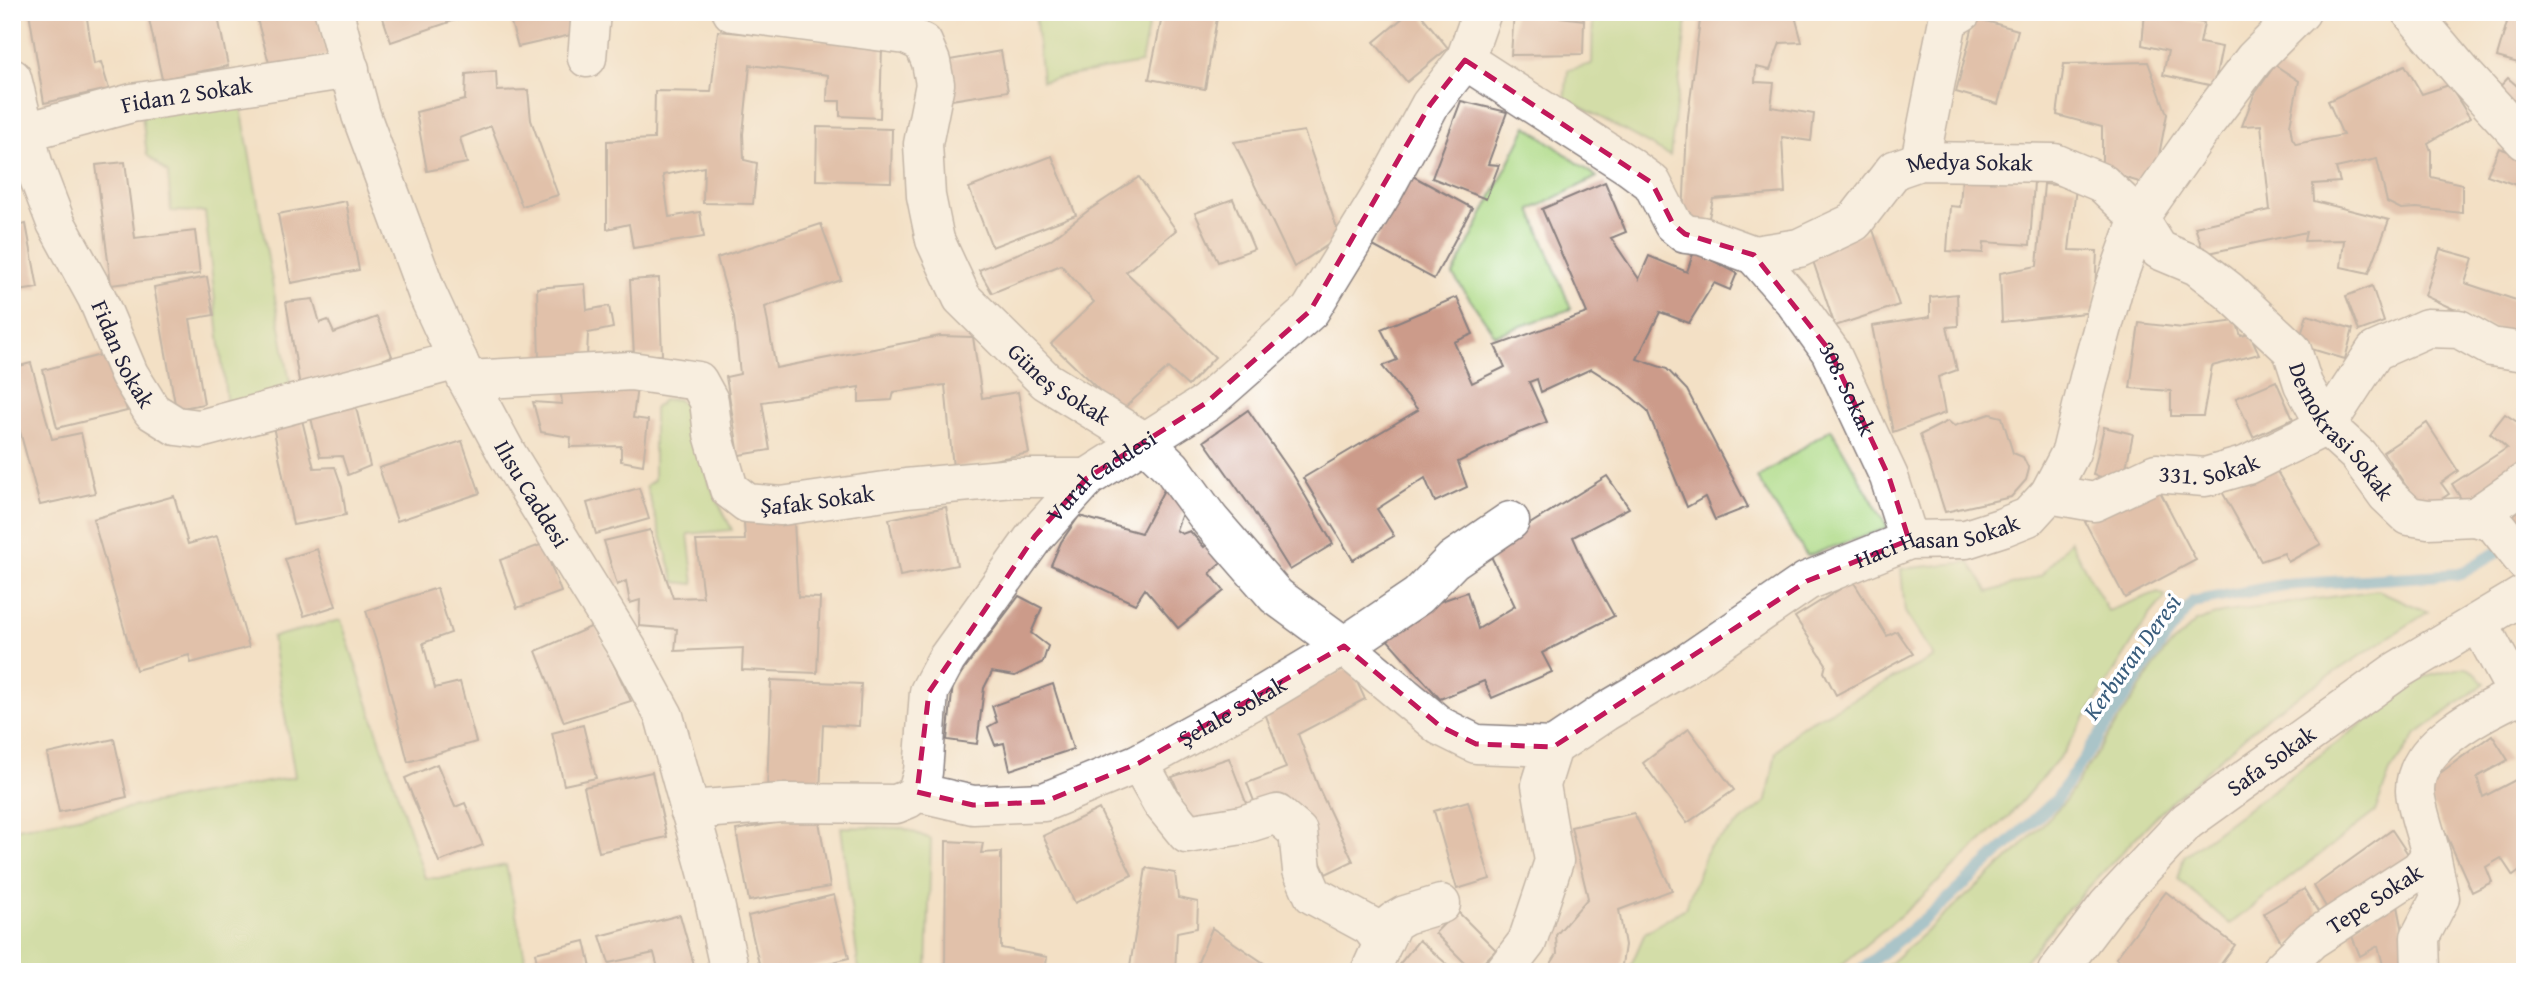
<svg xmlns="http://www.w3.org/2000/svg" width="2537" height="984" viewBox="0 0 2537 984" font-family="'Gentium Book Plus',serif">
	<style>
		.green { fill: #aeda86; stroke: #687e60; stroke-width: 2 }
		.lines { fill: none; stroke-linecap: round; stroke-linejoin: round }
		.stream { stroke: #52a3cc; stroke-width: 12 }
		.building { fill: #cc9b8a }
		.street-casing { stroke: #8a8180; stroke-width: 41 }
		.secondary-casing { stroke: #8a8180; stroke-width: 41 }
		.street { stroke: #fff; stroke-width: 38 }
		.secondary { stroke: #fff; stroke-width: 38 }
		.marked { fill: none; stroke: #c2185b; stroke-width: 5; stroke-dasharray: 14 9; stroke-linejoin: round }
		.labels { text-anchor: middle; stroke-width: 7; stroke-linejoin: round; paint-order: stroke }
		.street-label { font-size: 23px; fill: #22223b; stroke: #fff }
		.water-label { font-size: 24px; font-style: italic; fill: #385c7c; stroke: #fff }
	</style>
	<rect width="100%" height="100%" fill="#fff"/>
	<filter id="ink" filterUnits="userSpaceOnUse"><feTurbulence type="fractalNoise" baseFrequency=".0143" numOctaves="2"/><feDisplacementMap in="SourceGraphic" scale="14" xChannelSelector="R" yChannelSelector="G"/><feConvolveMatrix kernelMatrix="1 2 1 2 8 2 1 2 1" color-interpolation-filters="sRGB"/></filter>
	<filter id="wash" filterUnits="userSpaceOnUse"><feTurbulence type="fractalNoise" baseFrequency=".00686" numOctaves="4" result="noise"/><feDisplacementMap in="SourceGraphic" scale="28" xChannelSelector="R" yChannelSelector="G"/><feGaussianBlur stdDeviation="1.57" result="paint"/><feColorMatrix in="noise" values="0 0 0 0 0 0 0 0 0 0 0 0 0 0 0 0 0 1.4 0 .05"/><feComposite in="paint" operator="in"/></filter>
	<g filter="url(#wash)">
		<rect width="100%" height="100%" fill="#f3e0c5"/>
		<g class="green">
			<polygon points="1035,12 1151,12 1141,63 1042,81"/>
			<polygon points="1593,12 1688,12 1670,156 1565,98 1568,70 1592,64"/>
			<polygon points="240,101 292,394 227,407 205,212 171,211 168,173 147,155 142,114"/>
			<polygon points="1527,126 1597,177 1531,210 1571,309 1495,335 1453,275"/>
			<polygon points="677,399 694,414 710,485 732,530 688,534 694,584 675,582 646,486 654,480 654,409 663,400"/>
			<polygon points="1831,429 1888,528 1807,556 1757,478"/>
			<polygon points="2070,541 2108,611 2158,592 2166,596 2149,616 2064,752 2009,816 1913,905 1833,972 1628,972 1645,933 1685,908 1708,848 1767,801 1776,752 1800,727 1934,657 1905,612 1901,569 1969,562 1989,592 2041,576"/>
			<polygon points="2378,590 2428,612 2270,714 2160,812 2067,910 2016,972 1880,972 2015,853 2065,801 2164,652 2196,622 2221,613"/>
			<polygon points="341,620 425,878 443,878 506,865 528,972 12,972 12,829 295,777 272,637"/>
			<polygon points="2465,667 2476,673 2485,683 2417,734 2390,772 2375,812 2230,924 2178,879 2184,856 2425,677"/>
			<polygon points="841,827 903,828 931,839 927,972 859,972"/>
		</g>
		<g class="lines">
			<polyline class="stream" points="1858,972 1937,909 2056,800 2158,648 2193,602 2283,585 2460,574 2506,547"/>
		</g>
		<g id="blocks">
			<g class="building">
				<polygon points="29,12 86,12 94,64 101,62 109,89 44,103"/>
				<polygon points="161,12 217,12 228,66 162,79 148,15"/>
				<polygon points="255,12 316,12 328,55 271,70"/>
				<polygon points="381,12 476,12 476,13 391,42"/>
				<polygon points="508,12 569,12 575,34 518,47"/>
				<polygon points="1163,12 1218,12 1205,89 1149,79"/>
				<polygon points="1410,12 1419,12 1448,48 1407,82 1374,42"/>
				<polygon points="1514,12 1545,12 1545,15 1584,20 1583,54 1511,55"/>
				<polygon points="1701,12 1782,12 1795,16 1802,42 1780,43 1770,70 1756,67 1755,82 1774,83 1771,107 1814,114 1811,141 1782,137 1785,193 1713,199 1708,222 1683,220 1687,125"/>
				<polygon points="2145,12 2175,12 2174,18 2204,23 2200,43 2222,47 2214,86 2163,75 2168,51 2142,45"/>
				<polygon points="2510,12 2525,12 2525,65 2497,57"/>
				<polygon points="1975,18 2018,30 1998,104 1956,92"/>
				<polygon points="718,31 882,46 880,118 840,116 840,101 827,101 828,75 750,65 743,134 744,160 757,163 753,204 703,203 704,167 663,175 669,217 700,212 704,237 633,248 629,224 607,229 607,141 654,139 655,91 711,92"/>
				<polygon points="1001,51 1008,91 951,100 944,61"/>
				<polygon points="2148,62 2167,114 2153,186 2102,171 2102,127 2057,115 2064,64"/>
				<polygon points="2275,65 2299,81 2290,125 2292,138 2296,144 2343,135 2328,101 2405,65 2422,94 2449,85 2470,118 2428,143 2431,151 2431,177 2462,184 2462,213 2417,208 2401,209 2387,202 2377,159 2336,168 2340,182 2313,184 2314,201 2389,220 2369,273 2341,267 2344,240 2304,241 2306,232 2204,254 2195,227 2270,210 2261,125 2242,126 2254,95"/>
				<polygon points="496,71 497,91 528,90 531,120 558,195 522,206 491,126 460,138 467,163 427,171 416,112 465,100 466,74"/>
				<polygon points="2508,78 2525,93 2525,124 2493,94"/>
				<polygon points="1461,101 1507,112 1488,164 1499,165 1486,199 1432,178"/>
				<polygon points="817,127 892,129 891,182 816,180"/>
				<polygon points="1304,131 1340,237 1294,267 1234,142"/>
				<polygon points="2499,148 2525,157 2525,188 2487,175"/>
				<polygon points="1052,156 1076,215 992,247 969,188"/>
				<polygon points="125,162 135,238 195,231 200,274 111,285 96,165"/>
				<polygon points="1411,175 1472,208 1434,279 1373,246"/>
				<polygon points="1962,176 2034,181 2030,245 1984,242 1983,253 1947,251 1950,206 1960,207"/>
				<polygon points="1139,177 1176,230 1126,272 1215,357 1188,386 1168,368 1121,411 1051,344 1094,302 1061,265 992,293 979,270 1050,240 1089,210"/>
				<polygon points="1605,182 1626,232 1611,238 1639,279 1649,256 1687,272 1694,251 1737,273 1730,290 1714,283 1689,323 1660,312 1637,359 1667,369 1687,390 1748,507 1715,520 1705,497 1687,507 1647,410 1621,388 1591,369 1541,392 1537,379 1529,382 1547,422 1511,436 1458,462 1467,487 1435,502 1425,478 1377,509 1394,536 1353,560 1303,478 1418,410 1382,366 1397,360 1381,329 1457,297 1473,334 1454,342 1472,383 1505,367 1495,346 1587,313 1542,209"/>
				<polygon points="2044,184 2076,187 2069,250 2097,251 2094,312 2002,322 2000,273 2037,266"/>
				<polygon points="1233,199 1254,249 1218,262 1195,213"/>
				<polygon points="346,201 359,270 291,283 278,214"/>
				<polygon points="26,224 38,288 12,292 12,227"/>
				<polygon points="821,224 841,280 765,307 776,368 940,336 973,337 982,398 1018,392 1029,453 953,468 945,385 894,392 892,400 859,402 859,387 762,402 770,450 739,455 726,377 740,374 734,317 717,258"/>
				<polygon points="1873,230 1899,305 1835,326 1810,252"/>
				<polygon points="2440,249 2473,258 2465,283 2525,303 2525,337 2501,331 2425,296"/>
				<polygon points="207,277 214,315 190,319 204,404 176,409 154,287"/>
				<polygon points="659,278 662,355 634,356 630,280"/>
				<polygon points="585,284 587,310 609,306 613,328 588,333 587,357 539,360 537,288"/>
				<polygon points="2372,286 2384,322 2359,331 2346,296"/>
				<polygon points="1957,294 1958,326 1947,327 1957,370 1938,377 1945,413 1893,432 1872,326 1930,317 1930,297"/>
				<polygon points="313,299 320,323 328,320 334,333 377,317 392,356 301,393 286,302"/>
				<polygon points="2307,315 2353,329 2345,359 2298,345"/>
				<polygon points="2236,321 2241,336 2250,334 2259,354 2212,366 2203,416 2171,416 2171,391 2130,388 2139,323 2183,328"/>
				<polygon points="112,352 127,411 57,428 43,370"/>
				<polygon points="31,363 52,439 81,433 95,493 40,505 12,402 12,368"/>
				<polygon points="2276,381 2293,419 2253,437 2236,398"/>
				<polygon points="560,385 637,387 633,418 648,420 643,465 621,461 621,446 570,447 571,437 541,432 533,402 562,404"/>
				<polygon points="353,395 370,466 348,475 342,456 320,457 309,409"/>
				<polygon points="1248,410 1295,478 1333,544 1290,570 1252,509 1204,441"/>
				<polygon points="1990,414 2002,417 2013,453 2023,457 2029,469 2026,480 2011,497 1945,512 1920,435 1948,421 1954,426"/>
				<polygon points="2505,414 2522,425 2525,419 2525,475 2468,510 2452,484 2507,448 2490,433"/>
				<polygon points="302,420 314,468 335,467 342,487 346,515 293,525 273,426"/>
				<polygon points="2427,423 2458,471 2441,483 2449,494 2423,511 2383,452"/>
				<polygon points="2104,427 2133,434 2123,482 2093,475"/>
				<polygon points="462,441 480,493 397,521 379,468"/>
				<polygon points="2273,465 2321,544 2288,562 2284,553 2261,561 2221,490"/>
				<polygon points="1607,476 1629,508 1573,537 1586,566 1614,616 1542,653 1552,672 1492,698 1484,681 1440,699 1385,637 1424,607 1467,592 1478,629 1515,606 1488,550"/>
				<polygon points="2156,484 2196,560 2125,598 2085,522"/>
				<polygon points="1166,486 1186,502 1176,530 1182,534 1190,531 1204,547 1210,542 1221,563 1210,573 1224,591 1178,628 1145,589 1135,604 1051,565 1061,542 1079,516 1141,533"/>
				<polygon points="639,488 649,519 596,534 587,503"/>
				<polygon points="2525,495 2525,520 2515,524 2505,507"/>
				<polygon points="174,496 188,544 217,536 249,647 191,663 189,655 136,670 93,519"/>
				<polygon points="946,507 957,565 900,576 889,519"/>
				<polygon points="794,521 798,597 820,598 817,673 742,670 743,648 675,651 677,629 639,626 640,600 630,603 626,581 617,585 604,541 650,530 673,598 703,597 696,541 745,540 744,522"/>
				<polygon points="543,544 561,592 517,608 500,560"/>
				<polygon points="317,549 336,606 304,616 285,559"/>
				<polygon points="1853,581 1887,636 1897,631 1913,654 1836,695 1824,672 1826,664 1795,617"/>
				<polygon points="437,588 451,633 423,643 435,688 460,682 476,742 408,762 381,656 366,611"/>
				<polygon points="1019,596 1042,608 1031,633 1048,646 1043,662 1015,676 992,672 984,688 977,744 947,740 953,684"/>
				<polygon points="595,625 631,701 564,722 536,651"/>
				<polygon points="1350,667 1365,699 1298,734 1320,791 1353,861 1326,874 1292,801 1259,814 1247,783 1286,768 1263,708"/>
				<polygon points="771,680 861,684 859,726 823,724 820,793 767,791"/>
				<polygon points="1053,684 1073,749 1010,770 1004,743 995,745 988,727 997,722 992,706"/>
				<polygon points="583,725 596,778 564,785 552,733"/>
				<polygon points="1689,729 1734,790 1687,823 1643,763"/>
				<polygon points="2492,735 2508,760 2477,777 2483,797 2525,775 2525,867 2513,876 2501,858 2486,867 2492,882 2472,892 2429,796 2432,779"/>
				<polygon points="114,739 127,797 59,812 47,754"/>
				<polygon points="1229,758 1250,813 1194,825 1172,777"/>
				<polygon points="437,764 455,807 465,803 483,845 439,862 405,778"/>
				<polygon points="652,772 667,837 599,852 584,787"/>
				<polygon points="1468,801 1490,879 1457,889 1434,811"/>
				<polygon points="1099,809 1132,875 1075,903 1043,836"/>
				<polygon points="1634,813 1672,890 1619,910 1625,945 1622,965 1614,972 1546,972 1557,954 1556,935 1588,898 1571,827"/>
				<polygon points="818,815 830,887 749,901 736,830"/>
				<polygon points="2392,830 2410,857 2330,914 2314,886"/>
				<polygon points="946,841 983,843 981,853 1001,852 1001,948 1047,957 1045,972 945,972"/>
				<polygon points="1146,868 1175,873 1178,898 1198,902 1197,928 1177,932 1175,972 1129,972"/>
				<polygon points="2304,889 2325,923 2284,947 2264,913"/>
				<polygon points="2166,892 2235,945 2215,972 2135,972 2116,958"/>
				<polygon points="834,895 849,958 792,972 761,972 748,916"/>
				<polygon points="2397,901 2411,972 2385,972 2378,946 2360,956 2349,929"/>
				<polygon points="1457,911 1496,950 1474,972 1435,933"/>
				<polygon points="680,915 696,972 659,972 654,953 609,963 600,936"/>
				<polygon points="1212,928 1277,972 1194,972"/>
				<polygon points="1419,940 1456,972 1393,972"/>
				<polygon points="585,941 592,972 539,972 535,953"/>
			</g>
		</g>
	</g>
	<g filter="url(#ink)">
		<use href="#blocks" fill-opacity="0" stroke="#8a8180" stroke-width="2"/>
		<g class="lines">
			<g class="street-casing">
				<g id="street">
					<path id="s1" d="M732,12L906,35L923,43L931,62L935,84L923,144L926,196L935,240L962,298L1046,381L1145,442L1172,468L1210,520L1276,596L1344,646L1440,726L1476,744L1553,747"/>
					<polyline points="2411,12 2465,76 2525,141"/>
					<polyline points="587,58 591,12"/>
					<path id="s2" d="M1465,60L1629,166L1652,183L1673,224L1685,234L1702,236L1754,255L1799,248L1854,222L1894,170L1920,161L2055,163L2102,183L2139,218L2159,250L2197,266L2229,291L2292,350L2303,384L2326,426L2358,455L2387,495L2409,516L2428,519L2475,517L2494,523L2525,562"/>
					<path id="s3" d="M12,78L33,163L56,223L97,298L129,374L152,411L176,426L200,429L458,360"/>
					<path id="s4" d="M25,132L132,103L350,69"/>
					<polyline points="1920,161 1948,20 1962,12"/>
					<path id="s5" d="M1754,255L1794,301L1830,351L1889,477L1909,540"/>
					<path id="s6" d="M467,380L631,371L698,381L709,401L713,434L729,489L747,503L781,506L906,488L1013,478H1087"/>
					<path id="s7" d="M2049,494L2094,502L2156,473L2205,477L2247,465L2326,426L2375,351L2427,328L2459,329L2491,347L2525,352"/>
					<polyline points="2475,517 2525,482"/>
					<polyline points="2479,623 2518,695 2525,699"/>
					<polyline points="1139,763 1161,802 1187,834 1242,825 1277,814 1298,832 1302,870 1313,895 1370,926 1383,943 1370,972"/>
					<path id="s8" d="M917,792L973,805L1044,802L1139,763L1264,694L1344,646L1418,596L1453,560L1510,521"/>
					<polyline points="1383,943 1393,922 1405,915 1441,904"/>
					<path id="s9" d="M1504,972L1527,942L1554,861L1541,785L1553,747L1605,712L1683,666L1807,581L1909,540L1966,539L2003,527L2028,517L2049,494L2071,452L2090,374L2113,290L2139,218L2207,121L2254,59L2301,12"/>
					<path id="s10" d="M2057,972L2108,905L2187,821L2398,670L2525,594"/>
					<path id="s11" d="M2279,972L2311,940L2419,870L2431,855C2427,837 2416,808 2415,791C2414,745 2483,711 2518,695"/>
					<polyline points="2421,972 2420,937 2440,898 2431,855"/>
				</g>
			</g>
			<g class="secondary-casing">
				<g id="secondary">
					<path id="s12" d="M334,12L361,115L427,293L467,380L507,454L628,650L664,716L711,886L730,972"/>
					<path id="s13" d="M689,810L783,803L896,804L908,799L917,792L923,772L929,692L946,660L1035,536L1087,478L1206,403L1310,311L1383,192L1430,105L1465,60L1482,12"/>
				</g>
			</g>
			<use href="#street" class="street"/>
			<use href="#secondary" class="secondary"/>
		</g>
	</g>
	<path d="M0 0H2537V984H0ZM1465,60L1652,183L1673,224L1685,234L1754,255L1830,351L1889,477L1909,540L1807,581L1553,747L1476,744L1440,726L1344,646L1139,763L1044,802L973,805L917,792L929,692L1035,536L1087,478L1206,403L1310,311L1430,105Z" fill="#f3e0c5" fill-opacity=".55" fill-rule="evenodd"/>
	<path class="marked" d="M1465,60L1652,183L1673,224L1685,234L1754,255L1830,351L1889,477L1909,540L1807,581L1553,747L1476,744L1440,726L1344,646L1139,763L1044,802L973,805L917,792L929,692L1035,536L1087,478L1206,403L1310,311L1430,105Z"/>
	<g class="labels">
		<g class="street-label">
			<text dy="8" stroke="none"><textPath href="#s4" startOffset="166">Fidan 2 Sokak</textPath></text>
			<text dy="8" stroke="none"><textPath href="#s2" startOffset="607">Medya Sokak</textPath></text>
			<text dy="8" stroke="none"><textPath href="#s3" startOffset="299">Fidan Sokak</textPath></text>
			<text dy="8" stroke="none"><textPath href="#s1" startOffset="590">Güneş Sokak</textPath></text>
			<text dy="8" stroke="none"><textPath href="#s5" startOffset="164">308. Sokak</textPath></text>
			<text dy="8" stroke="none"><textPath href="#s2" startOffset="1097">Demokrasi Sokak</textPath></text>
			<text dy="8" stroke="none"><textPath href="#s7" startOffset="168">331. Sokak</textPath></text>
			<text dy="8" stroke="none"><textPath href="#s13" startOffset="612">Vural Caddesi</textPath></text>
			<text dy="8" stroke="none"><textPath href="#s12" startOffset="523">Ilısu Caddesi</textPath></text>
			<text dy="8" stroke="none"><textPath href="#s6" startOffset="439">Şafak Sokak</textPath></text>
			<text dy="8" stroke="none"><textPath href="#s9" startOffset="681">Haci Hasan Sokak</textPath></text>
			<text dy="8" stroke="none"><textPath href="#s8" startOffset="338">Şelale Sokak</textPath></text>
			<text dy="8" stroke="none"><textPath href="#s10" startOffset="303">Safa Sokak</textPath></text>
			<text dy="8" stroke="none"><textPath href="#s11" startOffset="121">Tepe Sokak</textPath></text>
		</g>
		<g class="water-label">
			<text transform="translate(2132 657) rotate(-54)" y="8">Kerburan Deresi</text>
		</g>
	</g>
	<rect width="2537" height="984" fill="none" stroke="#fff" stroke-width="42"/>
</svg>
